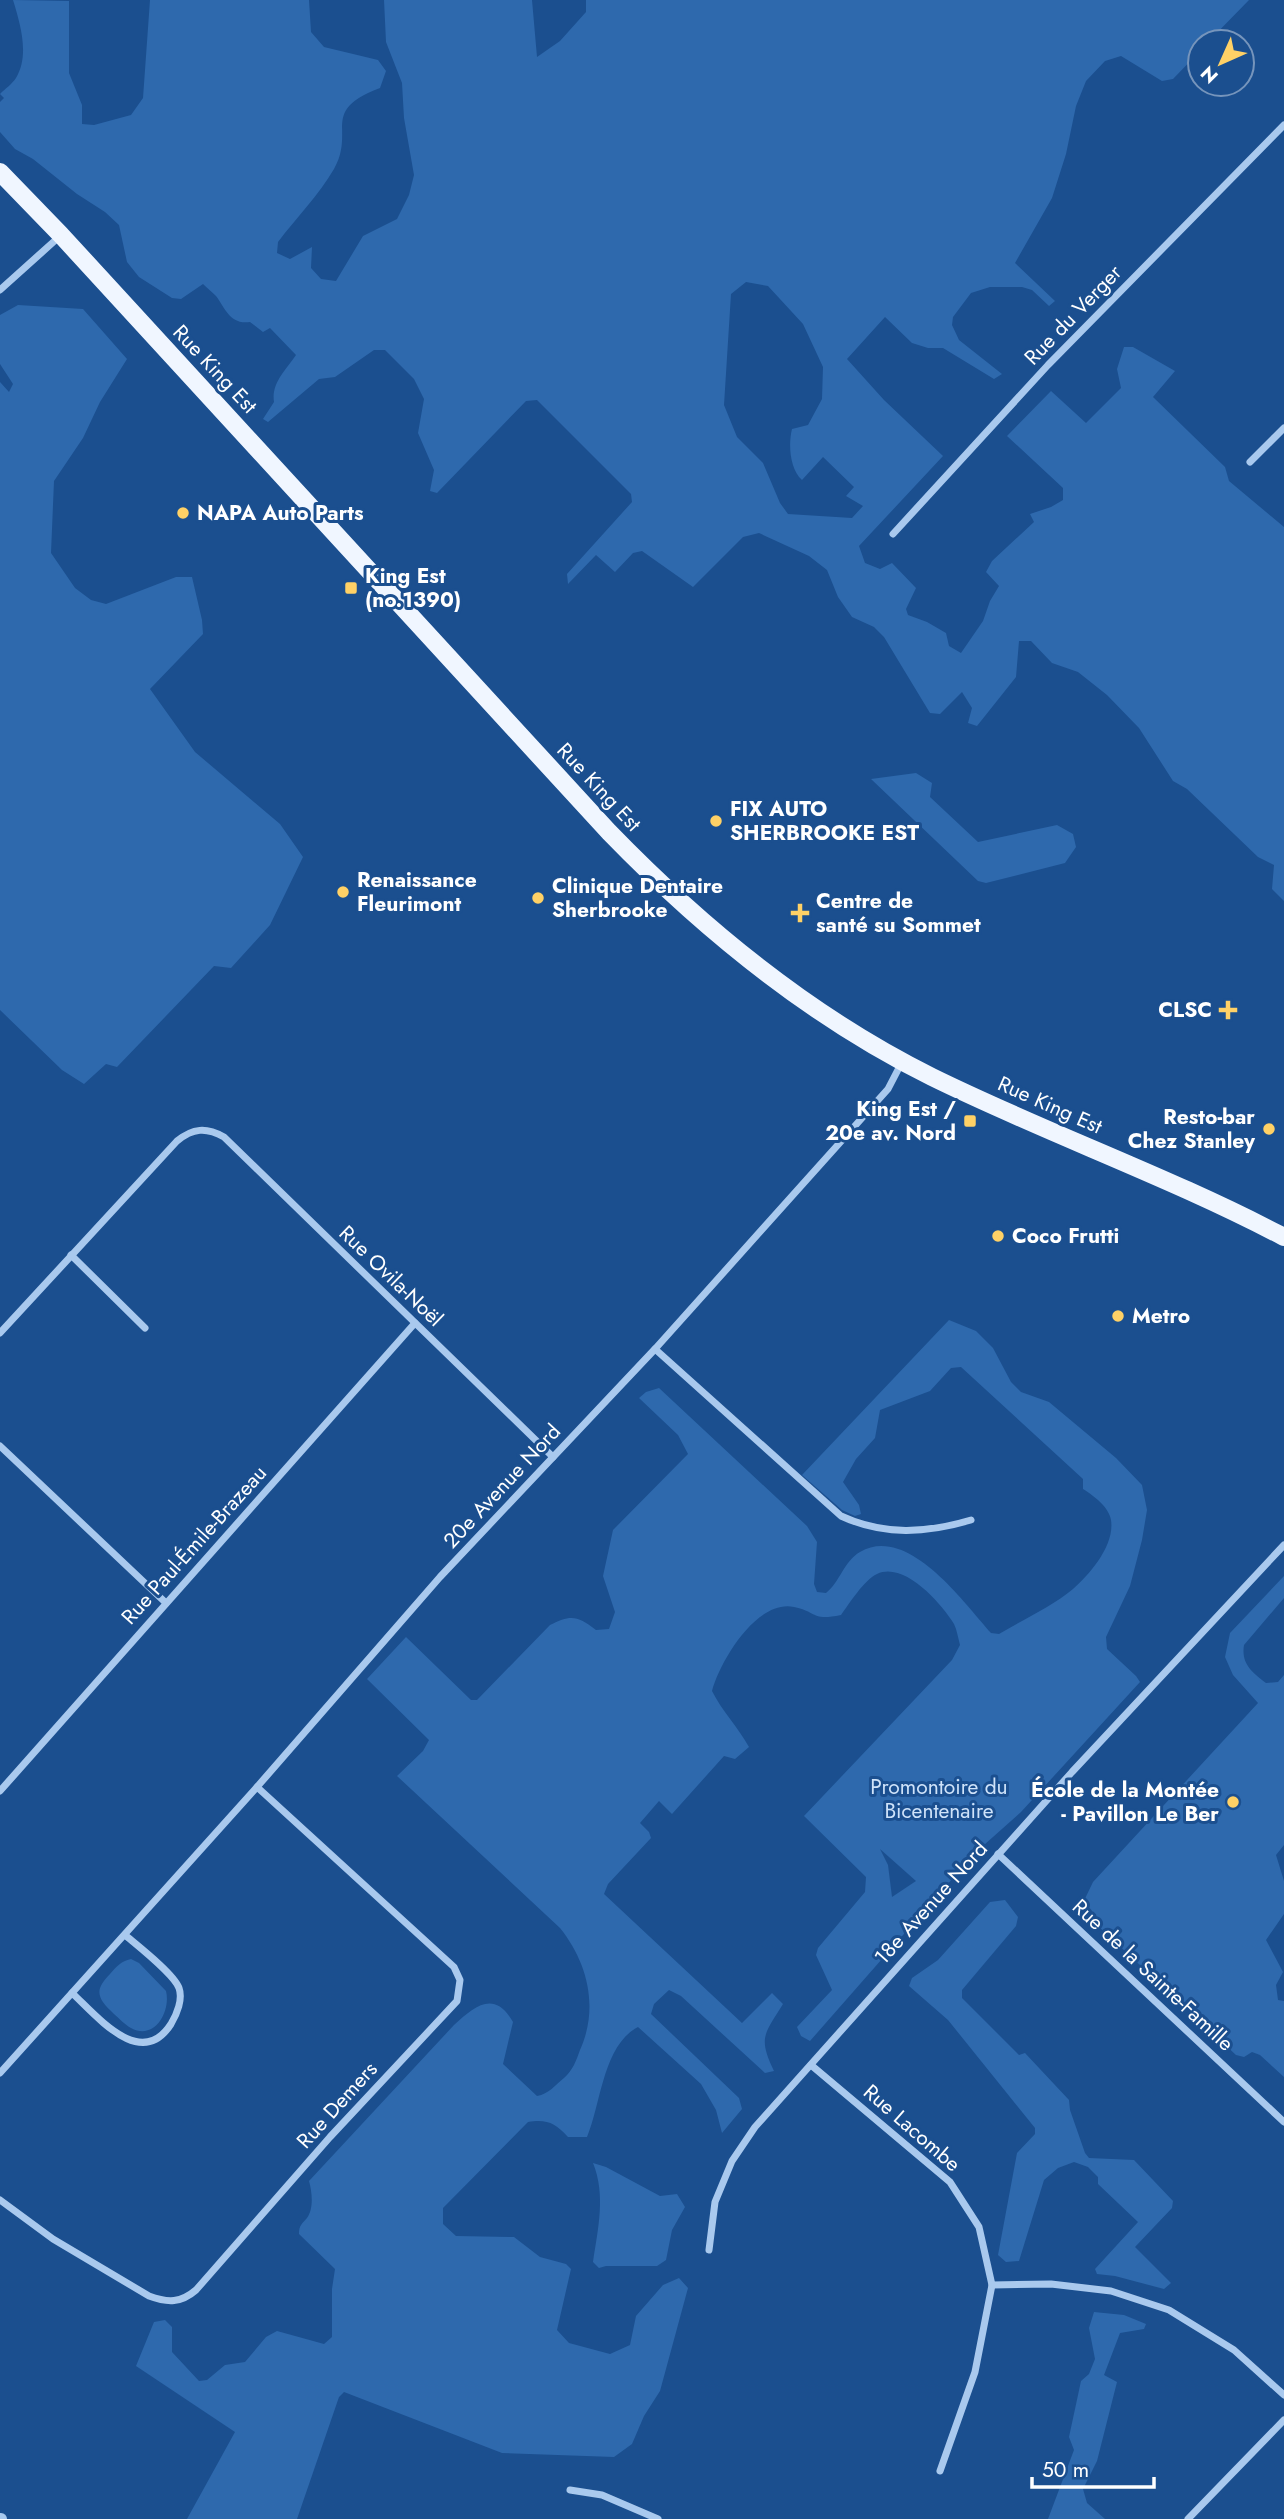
<svg xmlns="http://www.w3.org/2000/svg" width="1284" height="2519" viewBox="0 0 1284 2519" font-family="Jost,sans-serif">
	<style>
		.green { fill: #2e69ad; fill-rule: evenodd }
		.lines { fill: none; stroke-linecap: round; stroke-linejoin: round }
		.minor { stroke: #a9c9ee; stroke-width: 7 }
		.tertiary { stroke: #a9c9ee; stroke-width: 12 }
		.primary { stroke: #f0f6ff; stroke-width: 18 }
		.poi-dot { fill: #ffd166; stroke: #1b4f8f; stroke-width: 2.5 }
		.labels { text-anchor: middle; stroke-width: 6; stroke-linejoin: round; paint-order: stroke }
		.street-label { font-size: 21px; fill: #fff; stroke: #1b4f8f }
		.poi-label { font-size: 21px; font-weight: bold; fill: #fff; stroke: #1b4f8f; text-anchor: start }
		.park-label { font-size: 21px; fill: #cfe3fa; stroke: #1b4f8f }
	</style>
	<rect width="100%" height="100%" fill="#1b4f8f"/>
	<g class="green">
		<path d="M13,0L69,1V73L82,105V124L94,125L131,115L143,98L150,0H309L311,32L324,47L378,60L386,71L380,88C319,111 356,130 334,169C319,195 296,218 278,242L277,253L290,259L312,247L311,268L321,279L336,281L363,236L397,219L409,195L414,175L404,118L402,83L386,42L384,0H532L537,57L560,41L586,12V0H1249L1208,42H1200V51L1173,79L1162,81L1121,56L1105,61L1086,81L1076,106L1066,154L1052,198L1015,263L1055,301L1049,306L1032,290L1022,287H990L971,293L953,317L952,325L959,340L1002,374L994,379L943,348H928L912,343L885,317L847,359L884,400L943,456L859,546L865,563L880,569L892,563L916,588L906,609L908,615L927,622L946,633L949,646L961,653L983,621L990,601L999,586L986,572L992,561L1034,522L1030,514L1051,507L1063,500V488L1007,436L1051,391L1086,423L1121,388L1117,369L1124,347H1133L1175,371L1153,397L1225,467L1229,481L1284,527V901L1272,889L1274,865L1258,857L1187,789L1173,781L1139,728L1107,695L1078,672L1052,663L1031,641H1019L1016,677L977,726L968,723L972,708L962,692L940,714L930,713L884,637L874,627L852,617L838,597L827,570L809,556L759,533L743,537L693,587L642,551L633,553L615,572L596,555L568,584L567,574L632,502L631,494L537,400L526,401L437,493L430,491L434,470L418,433L424,399L414,379L385,350H374L335,377L319,379L268,422L263,419L274,402C271,383 286,370 296,355L270,328L263,332L250,322C230,325 225,308 216,296C212,292 207,288 203,284L181,299L172,298L139,277L127,262L119,225L105,212L77,194L33,159L15,149L0,132V102L4,98L0,94C5,89 12,84 16,78C30,55 20,23 13,0ZM746,282L768,286L803,324L823,367L822,399L808,425L792,429C788,445 790,469 802,480L823,457L854,487L846,496L863,506L852,518L788,514L780,503L763,463L737,437L724,405L731,294Z"/>
		<polygon points="18,305 83,309 127,359 100,402 83,438 54,481 51,553 75,588 91,600 106,604 176,577 192,577 202,620 203,634 150,689 195,752 280,824 303,857 270,925 231,968 214,966 117,1067 106,1064 84,1084 62,1070 0,1010 0,382 9,392 13,384 0,364 0,315"/>
		<polygon points="916,773 932,783 930,797 978,842 1057,825 1073,834 1076,847 1065,863 986,883 978,881 871,779"/>
		<path d="M949,1320L976,1331L993,1348L1011,1382L1021,1392L1049,1402L1116,1458L1142,1485L1147,1510L1142,1540L1130,1586L1106,1637L1107,1649L1136,1676L1140,1682L1021,1812L975,1853L810,2041L801,2036L797,2027L832,1990L816,1955L818,1948L865,1892L866,1877L804,1816L952,1660L960,1645C958,1638 957,1630 954,1624C941,1603 904,1561 877,1574C864,1580 849,1604 841,1615C811,1621 818,1612 794,1607C757,1599 720,1661 712,1691C722,1711 738,1727 749,1747L735,1759L724,1756L672,1814L659,1801L640,1823L649,1832L651,1838L608,1884L604,1894L742,2023L772,1993L783,2004C764,2035 758,2037 774,2071L765,2073L681,1996L669,1990L654,2004L651,2014L739,2098L742,2109L722,2133L716,2110L701,2084L638,2027C603,2045 601,2104 587,2137H568C555,2123 547,2119 528,2122L443,2208V2224L456,2236L514,2237L540,2257L566,2264L571,2269L557,2330L569,2343L610,2354L630,2345L636,2316L663,2285L679,2278L688,2288L660,2391L644,2416L632,2444L614,2457L502,2453L344,2392L339,2397L297,2519H187L235,2432L136,2366L154,2322L165,2320L172,2327V2352L199,2381L207,2380L225,2365L245,2362L266,2337L277,2331L324,2344L332,2337V2289L335,2269L299,2234C299,2225 302,2224 307,2218C314,2208 312,2192 309,2181L454,2025C474,2007 494,1989 513,2022L503,2064L537,2096C549,2094 555,2085 564,2078C573,2070 576,2061 580,2050C599,2008 588,1963 560,1928L397,1776L423,1751L429,1740L367,1679L406,1637L471,1700H477L550,1625C571,1614 578,1616 596,1630L609,1629L615,1612L603,1576L613,1530L688,1454L678,1435L639,1398L646,1392L659,1388L807,1526L817,1542L814,1584L817,1592L826,1593C840,1582 844,1561 860,1552C908,1524 964,1603 991,1633L999,1634C1022,1620 1053,1606 1073,1589C1090,1574 1115,1545 1111,1520C1109,1507 1094,1496 1083,1489V1479L961,1367L951,1368L930,1391L880,1410L875,1438L856,1459L843,1482L859,1505L861,1514L855,1516L842,1510L802,1475ZM880,1849L916,1881L892,1897L888,1865Z"/>
		<path d="M1284,1576V1598L1244,1645C1241,1664 1252,1672 1266,1683L1278,1682L1284,1675V1845L1276,1855L1284,1881V1914L1266,1940L1283,1972L1276,1985L1278,2000L1284,2001V2077L1260,2055L1252,2052L1244,2057L1236,2055L1080,1909L1093,1882L1258,1703L1233,1675L1225,1657L1230,1633Z"/>
		<polygon points="1005,1900 1018,1917 1016,1926 962,1990 962,1998 1019,2055 1025,2053 1069,2100 1070,2110 1085,2153 1089,2158 1134,2160 1173,2201 1172,2208 1135,2247 1171,2283 1164,2289 1115,2276 1097,2274 1095,2269 1138,2222 1098,2184 1098,2177 1088,2167 1074,2162 1058,2168 1044,2180 1019,2261 1006,2262 998,2255 1017,2153 1035,2134 1035,2128 948,2020 909,1986 912,1978 938,1960 990,1902"/>
		<path d="M131,1959L139,1963L166,1991C171,2011 155,2041 131,2028C125,2025 119,2018 114,2014C98,1999 93,1991 110,1974C116,1967 121,1961 131,1959Z"/>
		<path d="M593,2163L606,2167L660,2196L677,2194L685,2207L672,2230L666,2260L657,2266H606L599,2268L593,2262C598,2229 606,2195 593,2163Z"/>
		<polygon points="1094,2312 1124,2315 1146,2324 1144,2329 1120,2333 1104,2375 1117,2382 1097,2461 1083,2489 1087,2503 1105,2519 1048,2519 1074,2450 1069,2437 1081,2381 1089,2374 1095,2359 1089,2328"/>
	</g>
	<g class="lines">
		<g class="minor">
			<polyline points="0,290 60,236"/>
			<polyline points="1250,462 1284,428"/>
			<polyline points="893,534 1048,365 1284,125"/>
			<polyline points="71,1255 145,1328"/>
			<path d="M0,1333L177,1141C193,1128 206,1127 224,1137L553,1457"/>
			<path d="M655,1349L841,1516C884,1536 927,1533 971,1520"/>
			<polyline points="0,1446 166,1603"/>
			<polyline points="0,1791 415,1323"/>
			<polyline points="998,1854 1284,2122"/>
			<path d="M72,1993C97,2016 141,2071 171,2024C177,2014 183,1999 179,1988C174,1974 138,1946 125,1935"/>
			<polyline points="811,2065 950,2182 979,2227 992,2285 975,2372 940,2471"/>
			<polyline points="0,2073 257,1787 440,1577 655,1349 888,1089 902,1062"/>
			<path d="M0,2200L53,2239L149,2296C168,2303 181,2303 196,2290L330,2137L457,2001L460,1980L454,1967L257,1787"/>
			<polyline points="709,2250 715,2202 732,2161 755,2127 1072,1772 1284,1545"/>
			<polyline points="992,2285 1051,2284 1111,2291 1169,2310 1234,2350 1284,2395"/>
			<polyline points="570,2490 602,2495 658,2519"/>
			<polyline points="1188,2519 1284,2420"/>
		</g>
		<polyline class="tertiary" points="0,2519 1,2519"/>
		<path class="primary" d="M0,172L61,235L609,832C704,930 809,1016 932,1077C1048,1134 1170,1177 1284,1237"/>
	</g>
	<g class="poi-dot">
		<circle cx="183" cy="513" r="7"/>
		<rect x="344" y="581" width="14" height="14" rx="3.5"/>
		<circle cx="716" cy="821" r="7"/>
		<circle cx="343" cy="892" r="7"/>
		<circle cx="538" cy="898" r="7"/>
		<path d="M796.5 902.5h7v7h7v7h-7v7h-7v-7h-7v-7h7z"/>
		<path d="M1224.5 999.5h7v7h7v7h-7v7h-7v-7h-7v-7h7z"/>
		<rect x="963" y="1114" width="14" height="14" rx="3.5"/>
		<circle cx="1269" cy="1129" r="7"/>
		<circle cx="998" cy="1236" r="7"/>
		<circle cx="1118" cy="1316" r="7"/>
		<circle cx="1233" cy="1802" r="7"/>
	</g>
	<g class="labels">
		<g class="street-label">
			<text transform="translate(1073 315) rotate(-46)" y="7">Rue du Verger</text>
			<text transform="translate(215 369) rotate(47)" y="7">Rue King Est</text>
			<text transform="translate(599 787) rotate(47)" y="7">Rue King Est</text>
			<text transform="translate(1050 1105) rotate(24)" y="7">Rue King Est</text>
			<text transform="translate(391 1276) rotate(44)" y="7">Rue Ovila-Noël</text>
			<text transform="translate(502 1486) rotate(-47)" y="7">20e Avenue Nord</text>
			<text transform="translate(194 1545) rotate(-48)" y="7">Rue Paul-Émile-Brazeau</text>
			<text transform="translate(931 1903) rotate(-48)" y="7">18e Avenue Nord</text>
			<text transform="translate(1153 1975) rotate(43)" y="7">Rue de la Sainte-Famille</text>
			<text transform="translate(337 2105) rotate(-48)" y="7">Rue Demers</text>
			<text transform="translate(912 2128) rotate(41)" y="7">Rue Lacombe</text>
		</g>
		<g class="poi-label">
			<text x="197" y="520">NAPA Auto Parts</text>
			<text x="365" y="583">King Est<tspan x="365" dy="24">(no.1390)</tspan></text>
			<text x="730" y="816">FIX AUTO<tspan x="730" dy="24">SHERBROOKE EST</tspan></text>
			<text x="357" y="887">Renaissance<tspan x="357" dy="24">Fleurimont</tspan></text>
			<text x="552" y="893">Clinique Dentaire<tspan x="552" dy="24">Sherbrooke</tspan></text>
			<text x="816" y="908">Centre de<tspan x="816" dy="24">santé su Sommet</tspan></text>
			<text x="1212" y="1017" text-anchor="end">CLSC</text>
			<text x="956" y="1116" text-anchor="end">King Est /<tspan x="956" dy="24">20e av. Nord</tspan></text>
			<text x="1255" y="1124" text-anchor="end">Resto-bar<tspan x="1255" dy="24">Chez Stanley</tspan></text>
			<text x="1012" y="1243">Coco Frutti</text>
			<text x="1132" y="1323">Metro</text>
			<text x="1219" y="1797" text-anchor="end">École de la Montée<tspan x="1219" dy="24">- Pavillon Le Ber</tspan></text>
		</g>
		<g class="park-label">
			<text x="939" y="1794">Promontoire du<tspan x="939" dy="24">Bicentenaire</tspan></text>
		</g>
	</g>
	<g transform="translate(1221 63) rotate(225)"><circle r="33" fill="#1b4f8f" stroke="#7695bc" stroke-width="2"/>
	<path d="M0-5L12 26L0 18L-12 26Z" fill="#ffd166"/>
	<text y="-10" font-size="19" font-weight="bold" text-anchor="middle" fill="#ffffff">N</text>
	</g>
	<path d="M1032 2477v10h122v-10" fill="none" stroke="#ffffff" stroke-width="3.5"/>
	<text x="1042" y="2477" font-size="21" fill="#ffffff" stroke="#1b4f8f" stroke-width="5" paint-order="stroke">50 m</text>
</svg>
